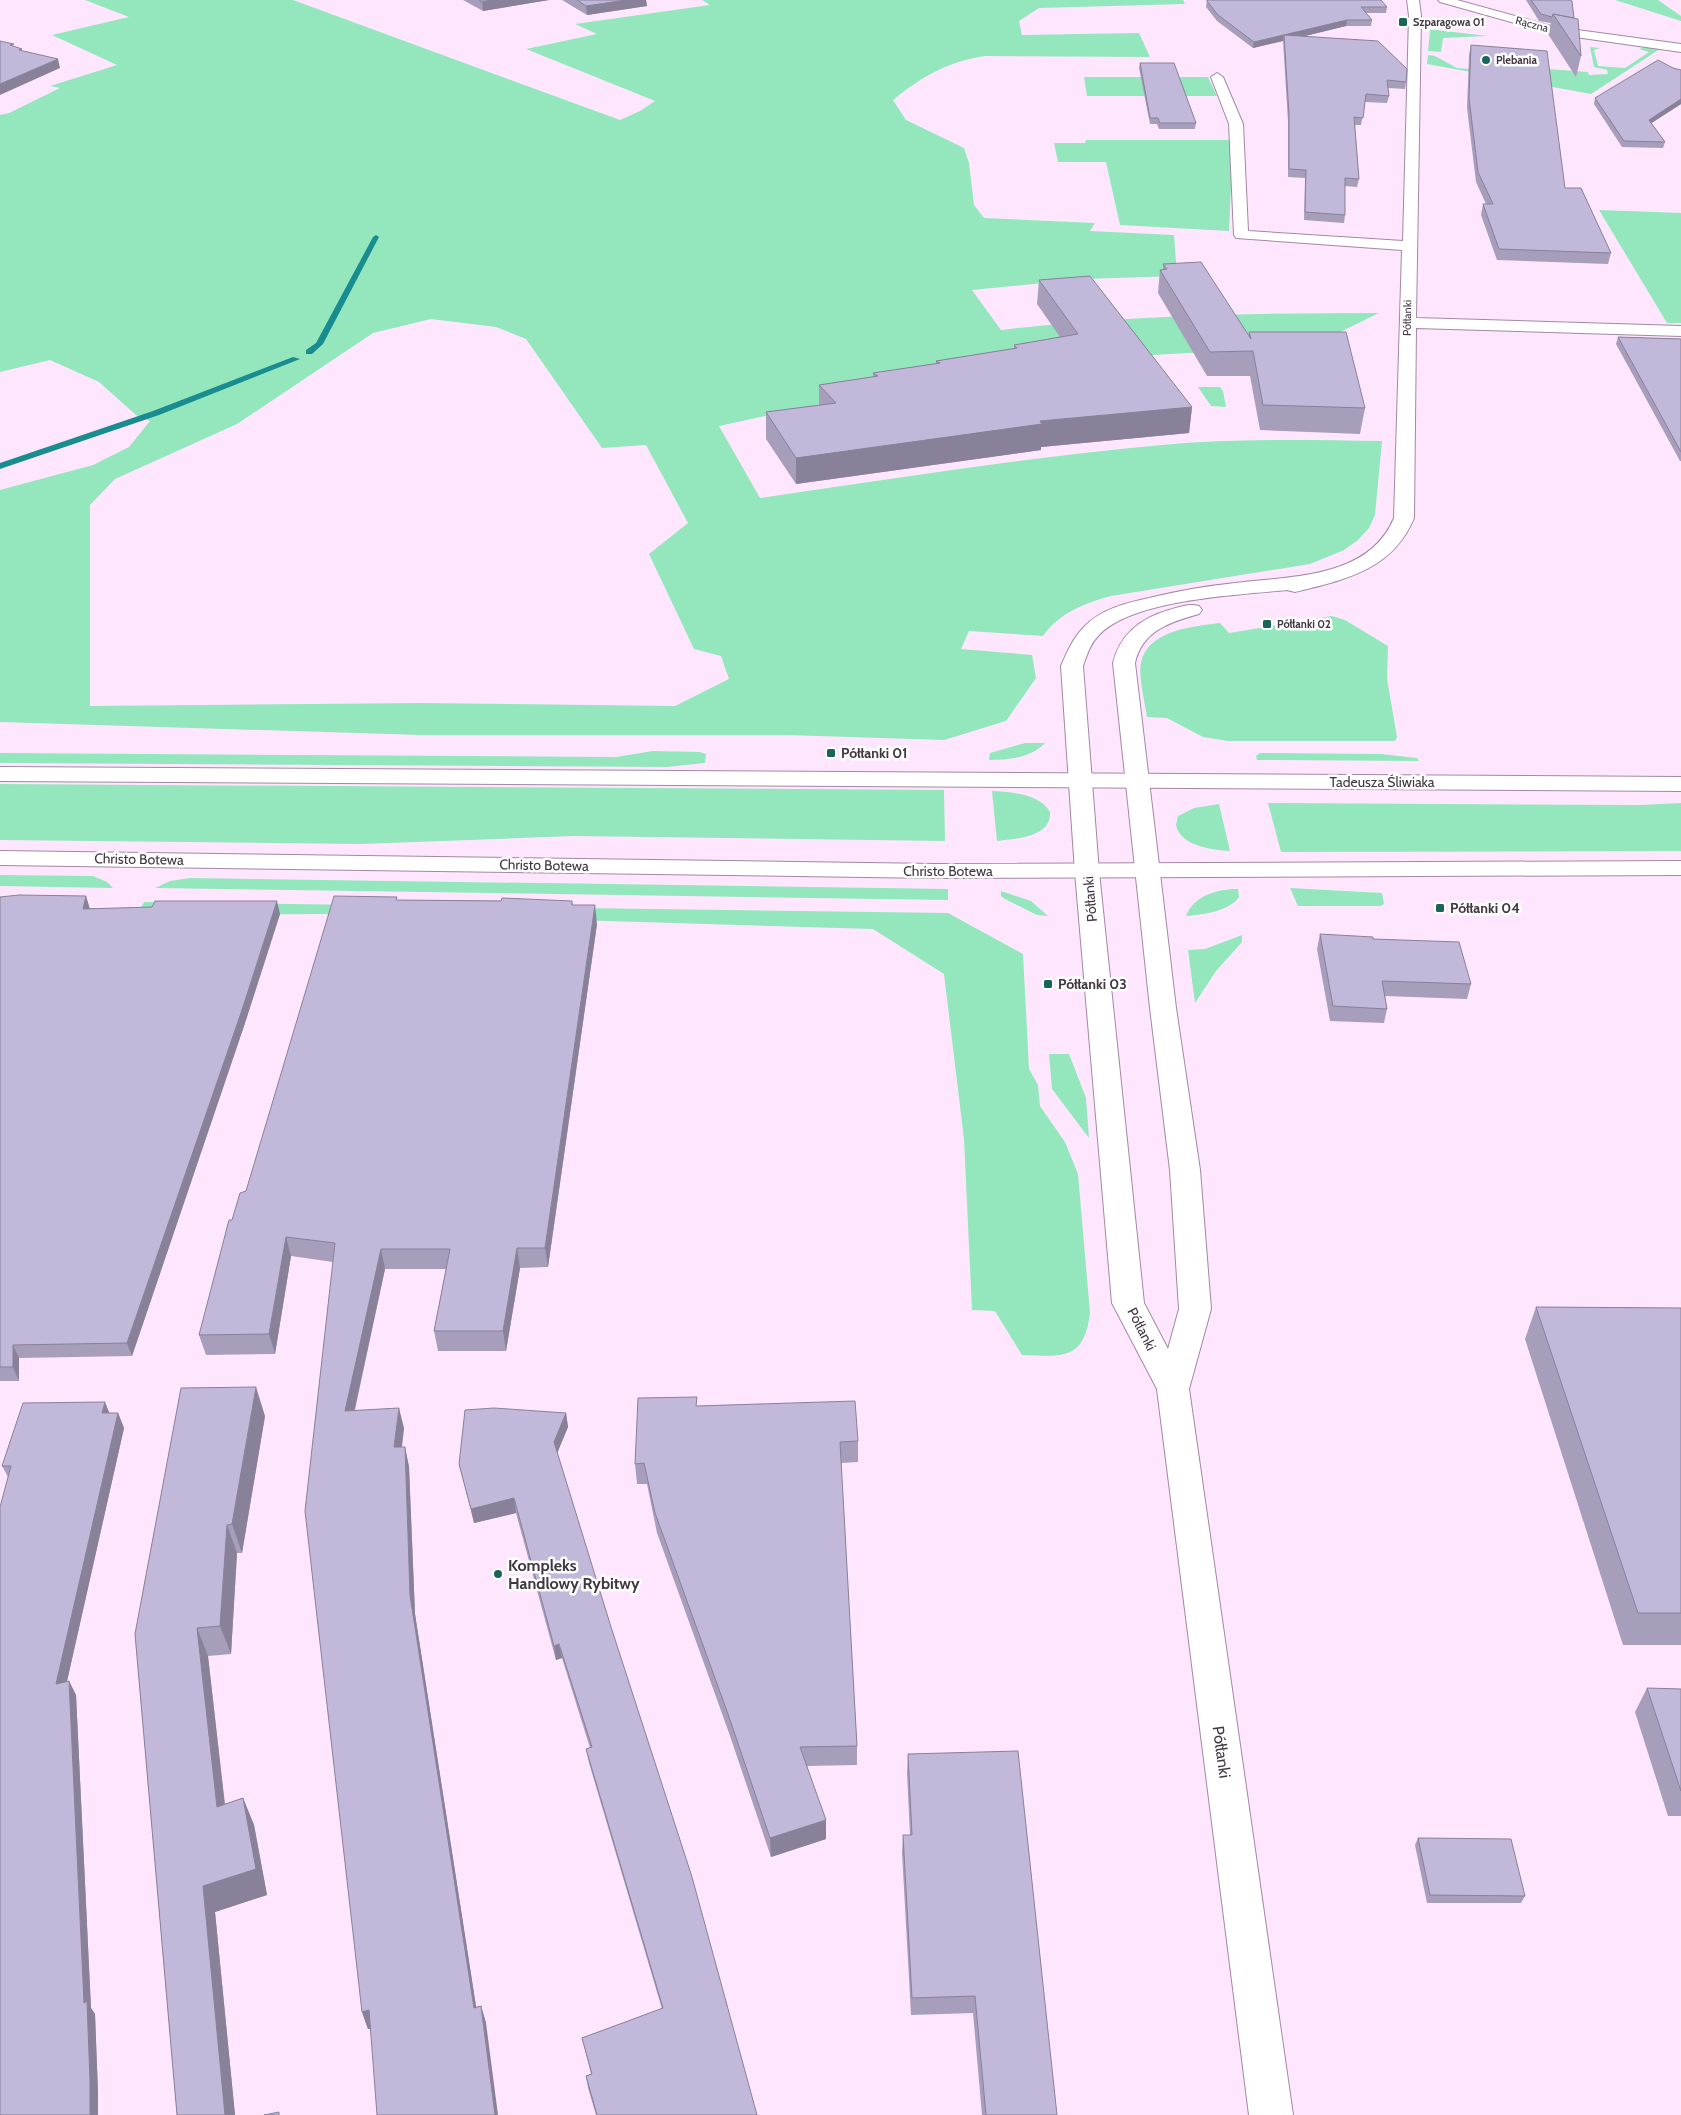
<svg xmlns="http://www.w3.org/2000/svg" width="1681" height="2115" viewBox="0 0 1681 2115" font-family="Cabin,sans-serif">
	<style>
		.green { fill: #94e6bc; fill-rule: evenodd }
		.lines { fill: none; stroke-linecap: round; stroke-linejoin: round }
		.stream { fill: #198c90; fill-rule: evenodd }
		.minor-casing { stroke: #a288a2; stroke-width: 2 }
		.major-casing { stroke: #a288a2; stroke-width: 2 }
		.minor { fill: #fff; fill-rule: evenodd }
		.major { fill: #fff; fill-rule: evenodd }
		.wall { fill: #a79ebb }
		.shaded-wall { fill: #888199 }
		.building { fill: #c2b8da; stroke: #888199 }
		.poi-dot { fill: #19645b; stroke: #fff; stroke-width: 2 }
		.labels { text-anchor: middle; stroke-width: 5; stroke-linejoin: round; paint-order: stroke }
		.far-poi-label { font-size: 11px; font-weight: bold; fill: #413641; stroke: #fff; text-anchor: start }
		.far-street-label { font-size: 11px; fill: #413641; stroke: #fff }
		.poi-label { font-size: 14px; font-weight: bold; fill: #413641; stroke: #fff; text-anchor: start }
		.street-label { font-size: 14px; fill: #413641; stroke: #fff }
		.near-poi-label { font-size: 16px; font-weight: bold; fill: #413641; stroke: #fff; text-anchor: start }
		.near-street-label { font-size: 16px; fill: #413641; stroke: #fff }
	</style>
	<rect width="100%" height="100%" fill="#fee7fe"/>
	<g class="green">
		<path d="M85,0H293L620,120L640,111L655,101L526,49L597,34L575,24L710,5L702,0H1183L1185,4L1039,8L1019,21L1022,35L1139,33L1150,57L985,56C949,61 921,77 893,100L906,120L964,148L969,163L974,205L984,218L1095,223L1090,231L1174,235L1177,276L1084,279L972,290L1001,330C1127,315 1252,313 1379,313L1338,333L1289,347L1103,358L946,377L719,426L760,498C893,479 1027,457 1162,445C1235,438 1309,440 1382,441L1375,515L1369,528L1358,540L1344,550L1310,564L1111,596C1085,603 1059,613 1043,636L969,631L961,649L1032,655L1036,678L1006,721L944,740L787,735H421L0,722V490L93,465L129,447L150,421L136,415L99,382L50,360L0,372V115L9,113L60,88L50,86L117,65L52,35L129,17ZM431,319L496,327L526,339L602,448L646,445L688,523L649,554L694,649L721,656L729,679L675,706L421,703L90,706V505L115,479L237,424L373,333Z"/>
		<polygon points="1615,0 1658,0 1681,16 1681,21"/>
		<polygon points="1430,30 1436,30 1488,36 1443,38 1441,52 1428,51"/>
		<polygon points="1590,47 1600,48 1594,50 1598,66 1625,68 1649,52 1639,49 1645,47 1660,49 1591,94 1427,64 1428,55 1435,56 1457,68 1495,71 1520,67 1588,72 1589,75 1608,74 1607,70 1594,67"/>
		<polygon points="1084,77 1208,77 1217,96 1087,96"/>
		<polygon points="1086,140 1233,140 1229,231 1120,225 1106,162 1058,162 1054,143 1085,143"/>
		<polygon points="1599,210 1681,213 1681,323 1667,323"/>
		<polygon points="1198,387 1220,387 1223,391 1226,407 1211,406"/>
		<path d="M1332,616L1345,620L1388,646L1387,679L1397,737L1395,741H1228L1203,737L1167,718L1147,717C1145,703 1138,676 1141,663C1147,630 1195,626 1220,623L1229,633Z"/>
		<path d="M1025,743H1045C1030,758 1009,760 989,760L990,753Z"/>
		<polygon points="653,751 700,752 706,754 705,763 667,767 0,763 0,753 616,757"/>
		<polygon points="1260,753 1381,754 1417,758 1419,761 1257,760 1256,756"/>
		<polygon points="0,784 944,790 945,841 573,836 361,844 0,840"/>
		<path d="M992,791C1011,792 1040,794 1050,812C1052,837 1015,839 997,841Z"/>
		<polygon points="1268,803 1640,805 1681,803 1681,851 1281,852"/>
		<path d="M1219,804L1230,851C1212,850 1180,846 1176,825L1178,816L1194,808Z"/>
		<polygon points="0,875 93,876 107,882 113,888 0,886"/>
		<polygon points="190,878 948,889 948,900 155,888 170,881"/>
		<polygon points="1290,888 1382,893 1384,904 1381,906 1298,906"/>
		<path d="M1238,889L1239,897C1230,911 1201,915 1186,916C1194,895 1218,889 1238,889Z"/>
		<polygon points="1001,891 1031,901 1048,916 1037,915 1005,899 1001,896"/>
		<path d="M144,902L948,913L1023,954L1029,1069L1038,1085L1040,1106L1065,1142L1078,1174L1090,1313C1084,1362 1061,1356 1022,1355L995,1311L972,1310L964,1139L944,974L873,929L505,918L320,914L159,915L141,907Z"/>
		<polygon points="1242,935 1242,942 1216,971 1195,1003 1188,950 1205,949"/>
		<polygon points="1049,1054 1069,1054 1086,1098 1089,1138 1052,1089"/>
	</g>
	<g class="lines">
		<g class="stream">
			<polygon points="376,235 379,237 323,344 312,354 306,354 306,350 316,343 373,237"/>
			<polygon points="293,357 300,359 159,415 0,469 0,463 153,411"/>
		</g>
		<g class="minor-casing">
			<g id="minor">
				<path d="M1407,0H1419L1421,16L1416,318L1681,326V336L1416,328L1414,518C1393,570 1344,580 1295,592L1287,590C1238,595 1133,599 1099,635C1090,644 1087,655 1083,666L1099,872L1144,1303L1168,1349L1179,1309L1170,1170L1150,1008L1113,663C1120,634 1141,618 1169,610C1179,607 1189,603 1199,606L1202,610L1199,614C1170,622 1142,631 1135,663L1176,1008L1200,1170L1211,1309L1189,1389L1293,2115H1249L1157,1389L1112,1303L1075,872L1061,666C1067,652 1073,638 1084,627C1101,609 1126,603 1149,598C1177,591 1206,586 1235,583C1290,576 1369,579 1394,518L1402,250L1236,238L1234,235L1229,124L1211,77L1217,73L1223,77L1243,124L1248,231L1403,241L1409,16Z"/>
				<polygon points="1438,0 1457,0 1555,27 1681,44 1681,52 1554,34 1440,2"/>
			</g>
		</g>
		<g class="major-casing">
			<g id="major">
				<polygon points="0,767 1681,777 1681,791 0,781"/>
				<polygon points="0,851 935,864 1681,861 1681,875 935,878 0,865"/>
			</g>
		</g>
		<use href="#minor" class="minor"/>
		<use href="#major" class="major"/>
	</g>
	<g class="wall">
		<polygon points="463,0 549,0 483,11"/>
		<polygon points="562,0 646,0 647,6 587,15"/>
		<polygon points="1207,0 1387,7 1386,13 1366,13 1372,20 1371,26 1346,26 1305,36 1406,82 1405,89 1388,88 1389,96 1387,103 1365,102 1361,125 1355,125 1359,179 1357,187 1345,186 1345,215 1344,223 1304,220 1305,178 1288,177 1288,122 1283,41 1253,48 1217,21 1206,7"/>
		<polygon points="1526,0 1570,0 1581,56 1576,77 1548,34 1551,23 1539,21"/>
		<polygon points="1471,45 1565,188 1611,253 1608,264 1497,260 1481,215 1483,204 1486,204 1476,182 1467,108 1469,55"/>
		<polygon points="1140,63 1196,123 1195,129 1159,129 1157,124 1150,124 1139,68"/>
		<polygon points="1673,68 1681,70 1681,104 1651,123 1665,142 1663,148 1622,147 1594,104 1595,98"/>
		<polygon points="1163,264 1249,336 1249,332 1365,408 1360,434 1260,430 1250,376 1207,376 1158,293 1160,270 1163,270"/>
		<polygon points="1039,280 1192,407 1189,433 1041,447 1041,450 796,484 766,439 766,412 819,405 819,385 873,377 873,373 936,364 936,361 1014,349 1014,345 1060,337 1037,304"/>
		<polygon points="1618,337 1681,339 1681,461 1680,461 1616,344"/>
		<polygon points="0,897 90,908 280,914 245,1023 132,1356 19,1358 19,1381 0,1381"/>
		<polygon points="397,900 572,901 573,905 597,924 548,1267 520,1268 506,1351 438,1351 434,1331 446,1269 385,1269 355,1410 404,1428 402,1447 405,1447 409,1467 415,1614 476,2007 481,2006 486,2023 368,2029 362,2012 333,1262 291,1256 275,1354 206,1355 199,1335 232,1220 246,1191"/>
		<polygon points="1320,934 1373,939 1471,984 1467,999 1385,996 1387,1009 1384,1023 1330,1021 1317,949"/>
		<polygon points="1536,1307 1681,1308 1681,1645 1623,1645 1525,1339"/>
		<polygon points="697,1406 858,1441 858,1462 841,1463 857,1746 857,1765 807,1766 826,1839 771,1857 729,1733 657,1533 647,1484 637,1484 635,1464"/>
		<polygon points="110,1413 118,1413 124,1428 67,1681 69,1681 76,1695 91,2008 95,2014 98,2093 98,2115 0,2115 8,1477 2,1466"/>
		<polygon points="566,1413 568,1427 557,1453 757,2115 596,2115 588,2088 586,2076 591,2074 582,2038 662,2009 589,1763 586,1749 590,1748 562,1658 556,1660 516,1513 474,1523 459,1464"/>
		<polygon points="265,1416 242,1553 237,1553 231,1654 208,1656 225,1804 243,1798 254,1825 267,1895 215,1912 235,2115 177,2115 135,1634"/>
		<polygon points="1647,1688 1681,1689 1681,1816 1668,1816 1635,1712"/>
		<polygon points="908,1754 1057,2115 982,2115 973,2013 911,2015 902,1853 903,1835 910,1835 907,1773"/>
		<polygon points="1418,1838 1525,1896 1521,1903 1427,1903 1415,1845"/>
	</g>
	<g class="shaded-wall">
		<polygon points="491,0 549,0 483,11 482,2"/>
		<polygon points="626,0 646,0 647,6 587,15 586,6"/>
		<polygon points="1347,20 1346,26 1285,41 1284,35 1283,41 1253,48 1254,42"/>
		<polygon points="58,59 60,68 0,95 0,84"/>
		<polygon points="1681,99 1681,104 1647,126 1649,120"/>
		<polygon points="1192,407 1189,433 1041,447 1041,450 796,484 796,458 1040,421"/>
		<polygon points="86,896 90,909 83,909"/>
		<polygon points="277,901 280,914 245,1023 132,1356 127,1343"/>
		<polygon points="595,905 597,924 548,1267 545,1248"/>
		<polygon points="286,1237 291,1256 275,1354 269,1334"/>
		<polygon points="517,1248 520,1268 506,1351 503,1331"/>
		<polygon points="381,1249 385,1269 350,1430 345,1411"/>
		<polygon points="13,1345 19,1358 19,1381 13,1367"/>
		<polygon points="256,1387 265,1416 242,1553 232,1524"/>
		<polygon points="105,1402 111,1417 102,1413"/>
		<polygon points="399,1408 404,1428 399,1467 394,1447"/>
		<polygon points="118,1413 124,1428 63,1699 56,1684"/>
		<polygon points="566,1413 568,1427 556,1456 554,1442"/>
		<polygon points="405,1447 409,1467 415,1614 479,2025 474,2008 410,1595"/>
		<polygon points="514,1498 516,1513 474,1523 471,1509"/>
		<polygon points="227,1525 237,1553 231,1654 220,1626"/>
		<polygon points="197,1628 208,1656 228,1834 217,1807"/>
		<polygon points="559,1644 562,1658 556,1660 554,1646"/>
		<polygon points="69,1681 76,1695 91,2008 95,2014 98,2093 98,2115 90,2115 84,2003"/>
		<polygon points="243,1798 254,1825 267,1895 215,1912 235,2115 225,2115 203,1886"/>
		<polygon points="826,1820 826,1839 771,1857 770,1838"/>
		<polygon points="481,2006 486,2023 498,2115 495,2115"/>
		<polygon points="369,2010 375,2027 368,2029 362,2012"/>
	</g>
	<g class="building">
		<polygon points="479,0 491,0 482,2"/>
		<polygon points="577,0 626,0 586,6"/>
		<polygon points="1207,0 1381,0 1387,7 1361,7 1372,20 1347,20 1254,42 1218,15 1207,1"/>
		<polygon points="1531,0 1570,0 1572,1 1574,18 1553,14 1552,17 1541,14"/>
		<polygon points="1553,14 1578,19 1581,56"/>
		<polygon points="1284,35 1378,41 1407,69 1406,82 1387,80 1389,96 1366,94 1363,118 1354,117 1359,179 1345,178 1345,215 1305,212 1306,170 1289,169 1289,114"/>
		<polygon points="0,41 14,44 10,45 22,49 19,50 58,59 0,84"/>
		<polygon points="1471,45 1547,51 1565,188 1581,188 1611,253 1499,249 1483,204 1493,204 1478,172 1469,98"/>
		<polygon points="1658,60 1673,68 1681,70 1681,99 1649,120 1665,142 1624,141 1595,98"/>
		<polygon points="1140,63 1174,63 1196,123 1160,123 1158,118 1150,118"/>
		<polygon points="1201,262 1251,339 1249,332 1346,332 1365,408 1263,405 1253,351 1210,352 1160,270 1167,269 1163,264"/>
		<polygon points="1090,276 1192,407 1040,421 1042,424 796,458 766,412 836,403 819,385 878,376 873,373 940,363 936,361 1017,348 1014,345 1078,334 1039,280"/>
		<polygon points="1618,337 1681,339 1681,452"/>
		<polygon points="19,895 86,896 83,909 152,907 155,901 277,901 242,1010 127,1343 13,1345 13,1367 0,1367 0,897"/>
		<polygon points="334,896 397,897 396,900 501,901 502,898 572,901 572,905 595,905 545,1248 517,1248 503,1331 434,1331 450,1249 381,1249 345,1411 399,1408 394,1447 405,1447 410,1595 474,2008 481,2006 495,2115 377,2115 369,2010 362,2012 305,1511 335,1243 286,1237 269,1334 199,1335 229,1220 232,1220 240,1193 246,1191"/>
		<polygon points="1320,934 1373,937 1373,939 1459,942 1471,984 1382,981 1387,1009 1333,1006"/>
		<polygon points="1536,1307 1681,1308 1681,1613 1638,1613"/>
		<polygon points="256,1387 232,1524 227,1525 220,1626 197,1628 217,1807 243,1798 256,1869 203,1886 225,2115 177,2115 135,1634 181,1388"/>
		<polygon points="697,1397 696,1406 855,1401 858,1441 840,1442 857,1746 800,1747 826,1820 770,1838 728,1714 655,1513 644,1463 635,1464 638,1398"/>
		<polygon points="105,1402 102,1413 118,1413 56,1684 69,1681 84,2003 87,2001 90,2081 90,2115 0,2115 0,1507 11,1466 2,1466 23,1403"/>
		<polygon points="494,1408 566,1413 554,1442 611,1627 692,1877 757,2115 597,2115 586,2076 592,2074 582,2038 663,2008 586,1749 592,1747 559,1644 554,1646 514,1498 471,1509 459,1464 465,1410"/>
		<polygon points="1647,1688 1681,1689 1681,1791"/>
		<polygon points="1018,1751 1057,2115 986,2115 975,1996 912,1998 903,1835 912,1835 908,1754"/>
		<polygon points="1418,1838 1511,1839 1525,1896 1430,1895"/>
		<polygon points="279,2112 279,2115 264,2115"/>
	</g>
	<g class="poi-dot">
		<rect x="1398" y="17" width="10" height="10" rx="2.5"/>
		<circle cx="1486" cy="60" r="5"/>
		<rect x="1262" y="619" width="10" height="10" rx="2.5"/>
		<rect x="826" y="748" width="10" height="10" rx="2.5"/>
		<rect x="1435" y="903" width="10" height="10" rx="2.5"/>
		<rect x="1043" y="979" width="10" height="10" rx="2.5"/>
		<circle cx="498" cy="1574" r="5"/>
	</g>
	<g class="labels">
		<g class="far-poi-label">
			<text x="1413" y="26">Szparagowa 01</text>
			<text x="1496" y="64">Plebania</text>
			<text x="1277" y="628">Półłanki 02</text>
		</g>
		<g class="far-street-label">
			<text transform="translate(1532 24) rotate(15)" y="4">Rączna</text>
			<text transform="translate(1407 318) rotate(-89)" y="4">Półłanki</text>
		</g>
		<g class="poi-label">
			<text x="841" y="758">Półłanki 01</text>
			<text x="1450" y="913">Półłanki 04</text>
			<text x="1058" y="989">Półłanki 03</text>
		</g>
		<g class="street-label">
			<text x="1382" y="787">Tadeusza Śliwiaka</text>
			<text transform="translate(139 859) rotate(1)" y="5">Christo Botewa</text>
			<text transform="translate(544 865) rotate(1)" y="5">Christo Botewa</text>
			<text x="948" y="876">Christo Botewa</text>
			<text transform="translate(1090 899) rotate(-95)" y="5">Półłanki</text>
			<text transform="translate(1142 1329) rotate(63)" y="5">Półłanki</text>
		</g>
		<g class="near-poi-label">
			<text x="508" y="1571">Kompleks<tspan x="508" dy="18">Handlowy Rybitwy</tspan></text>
		</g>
		<g class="near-street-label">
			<text transform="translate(1222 1752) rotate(82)" y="6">Półłanki</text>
		</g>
	</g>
</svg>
